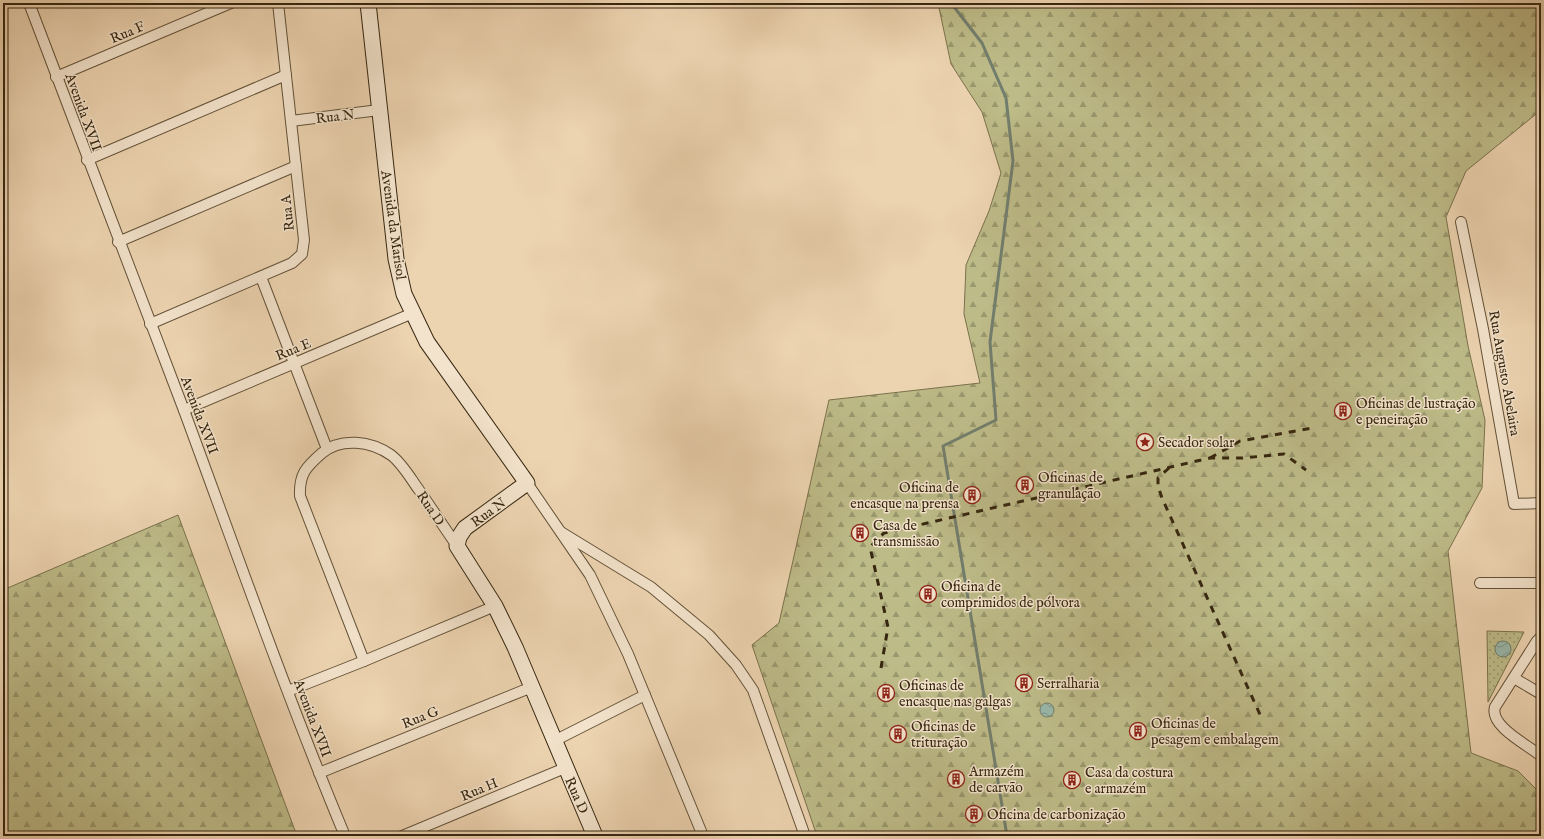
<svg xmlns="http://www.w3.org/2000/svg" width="1544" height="839" viewBox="0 0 1544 839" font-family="'IM FELL English',serif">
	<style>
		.grass { fill: url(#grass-dots); stroke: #7a714c }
		.forest { fill: url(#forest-firs); stroke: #7a714c }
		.water { fill: url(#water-waves); stroke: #727e6d }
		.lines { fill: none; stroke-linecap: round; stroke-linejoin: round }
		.stream { stroke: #727e6d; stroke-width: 3 }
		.street-casing { stroke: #645238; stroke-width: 12 }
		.secondary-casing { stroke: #372710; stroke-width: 17 }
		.street { stroke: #f3e3cc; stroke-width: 10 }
		.secondary { stroke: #f3e3cc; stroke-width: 15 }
		.rail { stroke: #372710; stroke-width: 3; stroke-dasharray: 7 7; stroke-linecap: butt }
		.labels { text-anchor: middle; stroke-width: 3; stroke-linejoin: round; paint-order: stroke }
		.street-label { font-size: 14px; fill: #372710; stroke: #f3e3cc }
		.poi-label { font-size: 14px; fill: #372710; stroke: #f3e3cc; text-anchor: start }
	</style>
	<defs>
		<pattern id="grass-dots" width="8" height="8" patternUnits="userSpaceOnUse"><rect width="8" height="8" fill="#bdbb88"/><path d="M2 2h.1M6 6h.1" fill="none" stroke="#9a986e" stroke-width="1.8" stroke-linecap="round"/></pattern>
		<pattern id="forest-firs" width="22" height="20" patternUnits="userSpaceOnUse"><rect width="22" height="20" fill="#bdbb88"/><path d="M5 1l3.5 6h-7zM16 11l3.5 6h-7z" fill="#9a986e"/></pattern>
		<pattern id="water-waves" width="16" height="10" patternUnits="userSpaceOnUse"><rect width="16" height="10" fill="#99b8ab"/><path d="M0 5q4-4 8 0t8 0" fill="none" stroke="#7e968a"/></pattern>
	</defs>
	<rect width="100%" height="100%" fill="#edd4b1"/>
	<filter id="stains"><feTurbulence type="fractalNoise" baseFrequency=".005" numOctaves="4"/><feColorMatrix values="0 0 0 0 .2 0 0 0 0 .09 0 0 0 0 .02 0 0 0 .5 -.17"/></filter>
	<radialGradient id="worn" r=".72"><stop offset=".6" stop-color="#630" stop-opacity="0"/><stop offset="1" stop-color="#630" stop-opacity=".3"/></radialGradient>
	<polygon class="grass" points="1487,631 1524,632 1488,702"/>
	<g class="forest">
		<polygon points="938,3 1541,3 1541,110 1466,171 1446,217 1468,346 1485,420 1482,488 1448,551 1471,753 1518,771 1541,794 1541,836 817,836 752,645 779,623 829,400 980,383 964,314 966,265 989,211 1001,173 982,112 951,64"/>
		<polygon points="178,515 297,836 3,836 3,590"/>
	</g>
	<g class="water">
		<polygon points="706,3 767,3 753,6"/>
		<circle cx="1503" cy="649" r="8"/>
		<circle cx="1047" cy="710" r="7"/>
	</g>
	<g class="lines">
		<polyline class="stream" points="951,3 982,43 1006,98 1013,161 990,342 996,420 943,446 1007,836"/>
		<g class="street-casing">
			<g id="street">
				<path d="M29,3C80,140 134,276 185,413C237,554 287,697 345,836"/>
				<polyline points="56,77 231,3"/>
				<polyline points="291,121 379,110"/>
				<polyline points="87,160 286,75"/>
				<polyline points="1461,222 1483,329 1514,504 1541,503"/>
				<polyline points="118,242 296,166"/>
				<polyline points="261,277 327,449"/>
				<polyline points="150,324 292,263 302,254 304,240 278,3"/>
				<polyline points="184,410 413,313"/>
				<polyline points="527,483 590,575 628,654 703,836"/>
				<polyline points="561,532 651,587 709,635 736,665 753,690 805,836"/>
				<polyline points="1480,583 1541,583"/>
				<path d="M1541,637L1537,641L1495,707C1489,726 1528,745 1541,756"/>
				<path d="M364,661L300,496C299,474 306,467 322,453C341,437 371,441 391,455C402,463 411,479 419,490C432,509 444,527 457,546"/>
				<polyline points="1514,678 1541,694"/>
				<polyline points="288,691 364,661 495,606"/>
				<polyline points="554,741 645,695"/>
				<polyline points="319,773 532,687"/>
				<polyline points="402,836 565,768"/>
			</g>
		</g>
		<g class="secondary-casing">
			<polyline id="secondary" points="368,3 396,259 404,294 427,342 527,483 465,528 459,537 457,546 495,606 515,647 595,836"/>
		</g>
		<use href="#street" class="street"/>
		<use href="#secondary" class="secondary"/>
		<g class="rail">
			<polyline points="1210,458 1240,441 1312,428"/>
			<polyline points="1169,468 1158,478 1158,486 1162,498 1262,719"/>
			<polyline points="881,668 888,627 870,547 884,533 1210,458 1243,458 1284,454 1306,470"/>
		</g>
	</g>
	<defs>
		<g id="building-ring" transform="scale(0.9)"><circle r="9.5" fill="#f3e3cc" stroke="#8f2418" stroke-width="1.5"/><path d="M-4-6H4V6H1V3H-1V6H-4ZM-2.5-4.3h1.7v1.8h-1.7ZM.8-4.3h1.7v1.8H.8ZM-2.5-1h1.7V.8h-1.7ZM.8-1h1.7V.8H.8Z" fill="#8f2418"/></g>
		<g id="sight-ring" transform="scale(0.9)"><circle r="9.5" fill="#f3e3cc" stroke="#8f2418" stroke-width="1.5"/><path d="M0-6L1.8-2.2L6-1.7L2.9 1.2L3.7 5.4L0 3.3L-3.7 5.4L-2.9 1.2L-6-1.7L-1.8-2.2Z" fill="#8f2418"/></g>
	</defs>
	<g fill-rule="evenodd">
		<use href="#building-ring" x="1343" y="411"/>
		<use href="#sight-ring" x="1145" y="442"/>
		<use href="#building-ring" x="1025" y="485"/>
		<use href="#building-ring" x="972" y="495"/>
		<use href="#building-ring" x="860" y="533"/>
		<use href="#building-ring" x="928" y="594"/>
		<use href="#building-ring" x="1024" y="683"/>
		<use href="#building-ring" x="886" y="693"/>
		<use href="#building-ring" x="1138" y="731"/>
		<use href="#building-ring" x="898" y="734"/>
		<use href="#building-ring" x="956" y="779"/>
		<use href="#building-ring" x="1072" y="780"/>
		<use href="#building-ring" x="974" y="814"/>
	</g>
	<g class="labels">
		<g class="street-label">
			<text transform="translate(127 32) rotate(-23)" y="5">Rua F</text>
			<text transform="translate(84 112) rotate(70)" y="5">Avenida XVII</text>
			<text transform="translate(335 116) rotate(-7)" y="5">Rua N</text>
			<text transform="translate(287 213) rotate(-96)" y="5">Rua A</text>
			<text transform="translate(394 225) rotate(82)" y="5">Avenida da Marisol</text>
			<text transform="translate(293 349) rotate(-23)" y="5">Rua E</text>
			<text transform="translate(1505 373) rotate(80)" y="5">Rua Augusto Abelaira</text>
			<text transform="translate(200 415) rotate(69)" y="5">Avenida XVII</text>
			<text transform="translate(431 508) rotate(56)" y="5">Rua D</text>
			<text transform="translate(488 512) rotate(-36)" y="5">Rua N</text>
			<text transform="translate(420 717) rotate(-22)" y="5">Rua G</text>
			<text transform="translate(313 718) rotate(69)" y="5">Avenida XVII</text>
			<text transform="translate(479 789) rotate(-23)" y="5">Rua H</text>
			<text transform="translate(577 795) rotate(66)" y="5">Rua D</text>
		</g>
		<g class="poi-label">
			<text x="1356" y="408">Oficinas de lustração<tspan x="1356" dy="16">e peneiração</tspan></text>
			<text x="1158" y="447">Secador solar</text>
			<text x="1038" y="482">Oficinas de<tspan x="1038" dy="16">granulação</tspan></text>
			<text x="959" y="492" text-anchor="end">Oficina de<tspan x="959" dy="16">encasque na prensa</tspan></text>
			<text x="873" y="530">Casa de<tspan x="873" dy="16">transmissão</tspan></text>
			<text x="941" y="591">Oficina de<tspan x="941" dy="16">comprimidos de pólvora</tspan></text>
			<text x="1037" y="688">Serralharia</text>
			<text x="899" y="690">Oficinas de<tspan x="899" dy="16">encasque nas galgas</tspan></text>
			<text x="1151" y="728">Oficinas de<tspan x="1151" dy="16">pesagem e embalagem</tspan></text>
			<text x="911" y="731">Oficinas de<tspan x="911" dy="16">trituração</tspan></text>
			<text x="969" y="776">Armazém<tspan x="969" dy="16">de carvão</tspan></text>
			<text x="1085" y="777">Casa da costura<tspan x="1085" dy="16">e armazém</tspan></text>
			<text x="987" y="819">Oficina de carbonização</text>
		</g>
	</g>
	<rect width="1544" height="839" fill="none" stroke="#edd4b1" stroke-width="16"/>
	<rect x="4" y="4" width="1536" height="831" fill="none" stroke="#372710" stroke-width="2"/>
	<rect x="8" y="8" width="1528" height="823" fill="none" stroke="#372710"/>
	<rect width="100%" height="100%" filter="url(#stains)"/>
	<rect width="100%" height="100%" fill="url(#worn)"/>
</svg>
